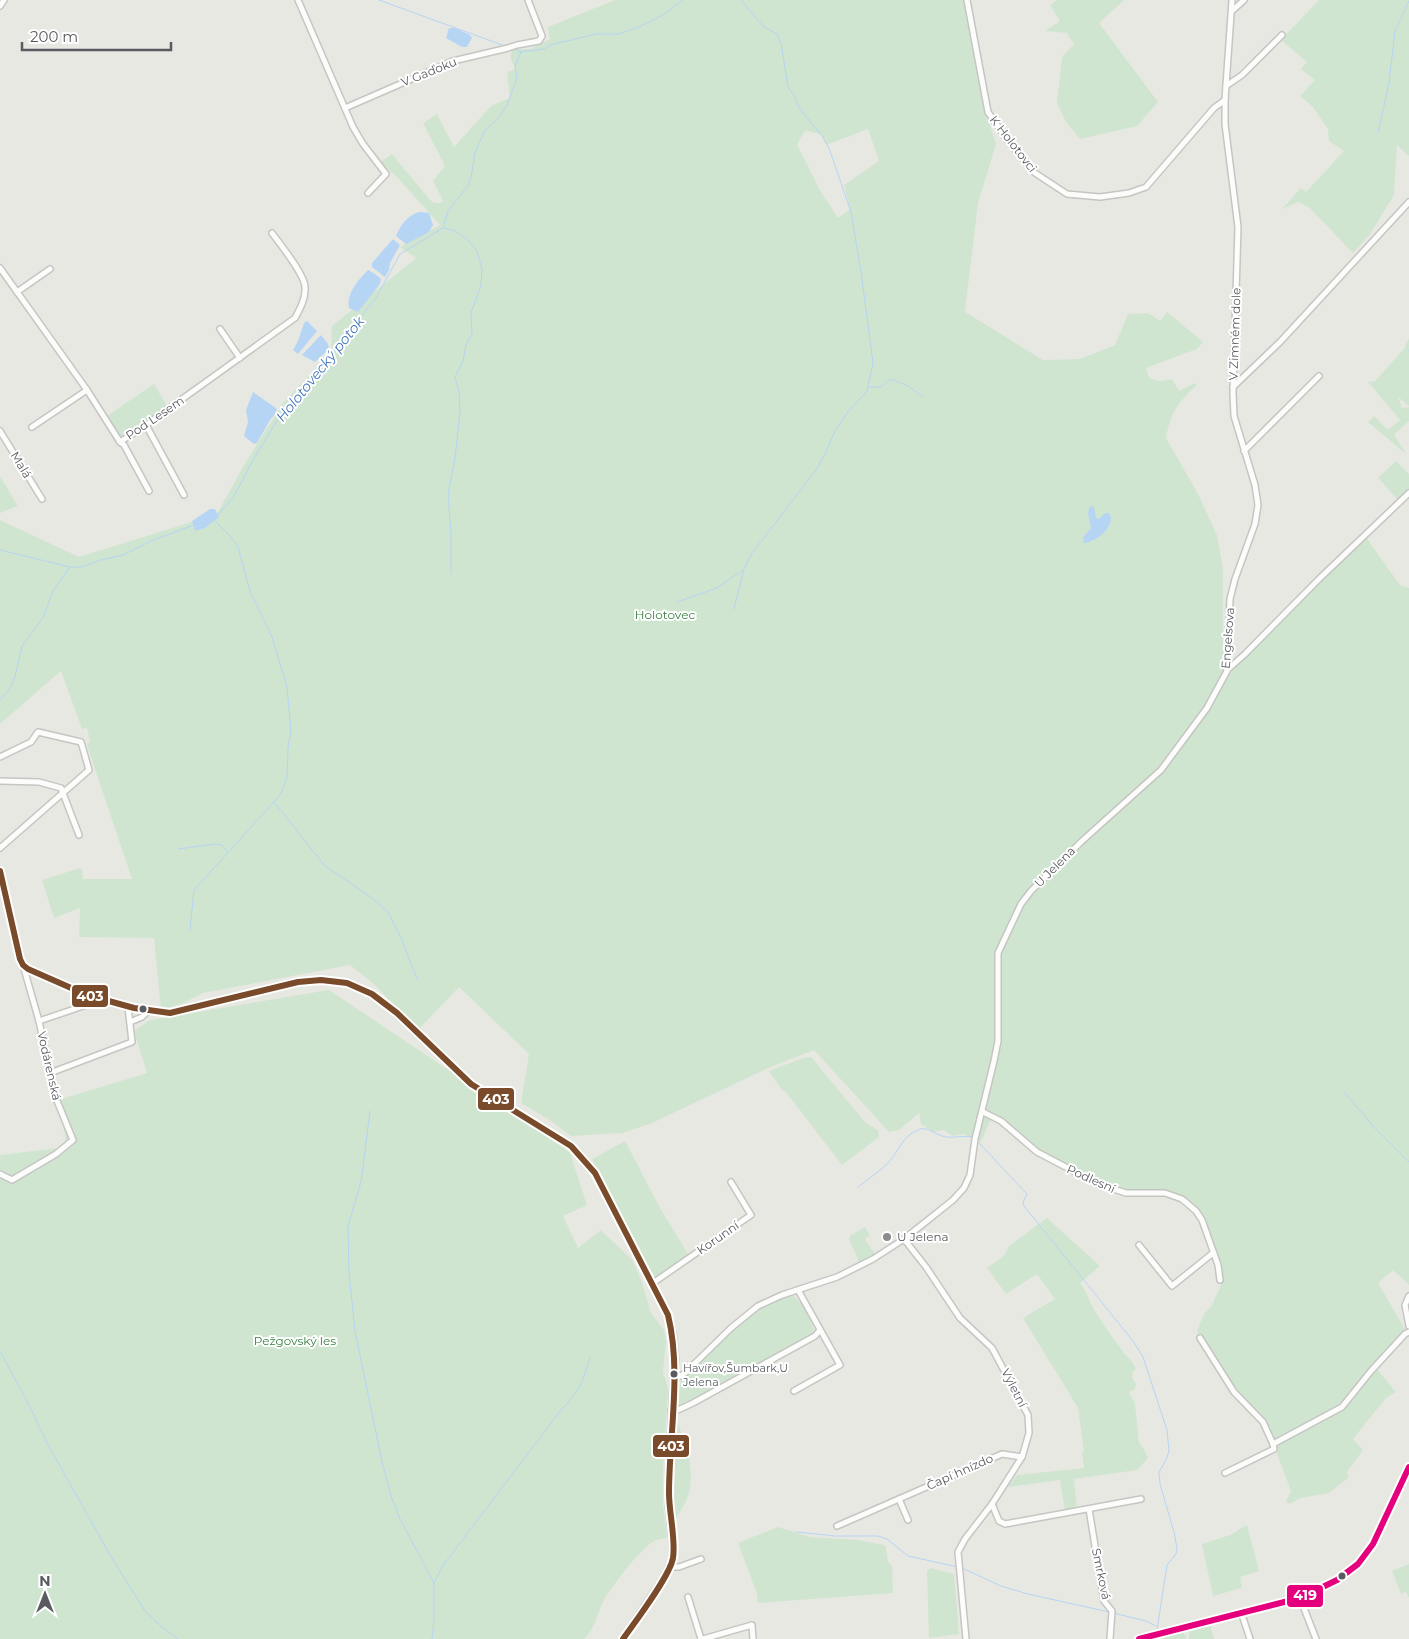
<svg xmlns="http://www.w3.org/2000/svg" width="1409" height="1639" viewBox="0 0 1409 1639" font-family="Montserrat,sans-serif">
	<style>
		.green { fill: #d0e5d0; fill-rule: evenodd }
		.water { fill: #b6d4f4 }
		.lines { fill: none; stroke-linecap: round; stroke-linejoin: round }
		.stream { stroke: #b6d4f4; stroke-width: 1 }
		.minor-casing { stroke: #c5c5c3; stroke-width: 8 }
		.tertiary-casing { stroke: #c5c5c3; stroke-width: 9 }
		.minor { stroke: #fcfcfb; stroke-width: 5 }
		.tertiary { stroke: #fcfcfb; stroke-width: 7 }
		.bus-1-casing { stroke: #fff; stroke-width: 10 }
		.bus-2-casing { stroke: #fff; stroke-width: 10 }
		.bus-1 { stroke: #7a4b2a; stroke-width: 6 }
		.bus-2 { stroke: #e5007d; stroke-width: 6 }
		.bus-dot { fill: #595b60; stroke: #fff; stroke-width: 2 }
		.poi-dot { fill: #8b8c8e; stroke: #fff; stroke-width: 2 }
		.labels { text-anchor: middle; stroke-width: 4; stroke-linejoin: round; paint-order: stroke }
		.bus-label { font-size: 11px; fill: #595b60; stroke: #fff; text-anchor: start }
		.street-label { font-size: 12px; fill: #595b60; stroke: #fff }
		.park-label { font-size: 12px; fill: #388041; stroke: #fff }
		.poi-label { font-size: 12px; fill: #595b60; stroke: #fff; text-anchor: start }
		.water-label { font-size: 14px; font-style: italic; fill: #4575bc; stroke: #fff }
		.line-badge { stroke: #fff; stroke-width: 2 }
		.badge-label { font-size: 14px; text-anchor: middle; font-weight: bold; fill: #fff }
	</style>
	<rect width="100%" height="100%" fill="#e8e8e3"/>
	<g class="green">
		<path d="M615,0H965L985,110L996,144L978,203L965,312L1043,360L1080,359L1115,345L1128,314L1148,313L1160,321L1167,312L1203,342L1197,349L1146,368L1149,378L1160,381L1172,379L1179,391L1195,383L1196,386C1177,404 1171,412 1166,438L1198,494L1217,535L1223,567V680L1365,536L1400,585L1409,588V1285L1393,1270L1378,1283L1408,1335L1376,1368L1396,1392L1386,1398L1353,1439L1363,1450L1347,1472L1349,1477L1329,1493L1300,1498L1290,1504L1286,1502L1291,1491L1267,1427L1260,1414L1235,1391L1197,1331L1204,1314L1212,1305L1221,1285L1220,1265L1204,1222L1181,1197L1125,1191L1093,1180L1038,1151L993,1114L981,1142L963,1134L953,1136L943,1130L933,1132L921,1124L919,1113L899,1130L889,1132L814,1050L768,1068L652,1123L623,1133L571,1136L548,1119L521,1103L529,1054L459,987L418,1030L376,986L350,965L203,993L181,1004L161,1010L154,938L79,937L80,908L54,918L42,880L80,868L82,870L83,879H132L87,745L90,741L87,728L82,729L61,671L0,724V520L79,557L217,514L244,465L283,403L331,352L332,326L416,258L400,247L440,225L395,175L380,162L392,154L432,202L439,203L443,201L433,181L445,166L423,123L437,114L454,147L491,106L510,98L507,72L515,69L510,56L513,49H530L550,39L548,27ZM868,129L879,161L844,185L850,209L838,218L820,190L797,145L805,131L821,134L826,145ZM1095,511L1094,517L1096,519H1099L1105,513L1108,528L1091,542L1084,535L1091,529Z"/>
		<polygon points="1057,0 1124,0 1099,23 1158,102 1137,126 1080,139 1066,122 1057,103 1062,57 1074,44 1067,33 1045,31 1060,21 1050,5"/>
		<polygon points="1319,0 1409,0 1409,156 1397,145 1394,195 1370,234 1353,253 1309,207 1298,202 1282,209 1301,188 1306,192 1344,151 1329,141 1328,129 1312,106 1300,96 1315,80 1301,69 1307,62 1281,40"/>
		<polygon points="1409,339 1409,406 1398,397 1402,408 1409,407 1409,421 1394,434 1406,454 1368,422 1374,416 1388,430 1400,420 1368,382 1375,381 1405,348 1406,343"/>
		<polygon points="154,384 168,408 126,436 119,436 107,416"/>
		<polygon points="1396,461 1409,474 1409,489 1398,500 1378,478"/>
		<polygon points="0,476 18,506 0,513"/>
		<path d="M329,990L562,1146L570,1153L587,1205L563,1216L578,1248L601,1230L633,1261L641,1280L651,1313L664,1330L666,1341L663,1372L668,1388L663,1469V1505L667,1538C663,1539 659,1539 656,1540C641,1547 611,1587 603,1602C597,1615 595,1628 584,1639H0V1155L67,1147L58,1100L147,1073L134,1031L150,1020Z"/>
		<polygon points="811,1057 866,1123 878,1130 879,1137 842,1165 786,1092 782,1090 769,1071 803,1058"/>
		<polygon points="625,1141 660,1208 689,1256 655,1278 592,1159"/>
		<path d="M1047,1218L1100,1266L1080,1283C1087,1291 1089,1301 1095,1311C1103,1324 1112,1337 1122,1350C1127,1357 1133,1361 1136,1369L1133,1372L1132,1378L1136,1384L1135,1389L1129,1392L1135,1404L1139,1443L1143,1448L1148,1458L1137,1470L1074,1479L1077,1508L1065,1510L1060,1480L1008,1487L1017,1475L1084,1468L1082,1452H1084L1078,1408L1023,1318L1055,1299L1037,1274L1006,1294L987,1268L1005,1255L1009,1246Z"/>
		<polygon points="865,1227 870,1235 865,1239 875,1254 859,1262 849,1239 851,1235"/>
		<path d="M793,1296C801,1300 814,1324 814,1333L771,1357L754,1365L713,1387L693,1400L684,1402L683,1405H679L678,1403V1385L680,1383C705,1359 758,1298 793,1296Z"/>
		<path d="M678,1423C686,1447 697,1474 687,1499C684,1506 679,1512 676,1519L674,1499L676,1424Z"/>
		<polygon points="1247,1525 1259,1571 1240,1577 1242,1588 1213,1596 1202,1544 1230,1535"/>
		<polygon points="778,1527 810,1537 858,1540 884,1545 886,1548 888,1562 892,1565 893,1593 758,1603 757,1594 738,1543"/>
		<polygon points="1409,1564 1409,1598 1406,1592 1401,1594 1392,1571"/>
		<polygon points="931,1568 954,1574 959,1634 929,1638 927,1571"/>
		<polygon points="1210,1625 1214,1639 1189,1639 1189,1631"/>
		<polygon points="1179,1632 1184,1633 1186,1639 1150,1639"/>
	</g>
	<g class="water">
		<polygon points="449,28 455,28 470,35 472,38 467,47 462,47 446,38"/>
		<path d="M419,212L429,213L433,225L429,232L406,244L396,236C401,224 407,216 419,212Z"/>
		<polygon points="393,239 400,245 390,263 389,270 385,277 372,267 372,263"/>
		<path d="M368,270L375,274L381,279L380,284L358,312L349,308C346,294 358,280 368,270Z"/>
		<polygon points="307,321 317,331 298,354 293,350 298,341 304,323"/>
		<polygon points="321,335 328,344 329,349 315,362 302,355"/>
		<polygon points="253,392 277,409 275,414 270,420 257,443 254,444 244,436 248,422 246,410"/>
		<path d="M1090,506L1094,507L1096,518L1099,519L1105,513H1109C1118,525 1095,543 1084,543L1083,537L1091,528L1088,513Z"/>
		<polygon points="210,509 215,509 219,517 205,528 195,531 192,521"/>
	</g>
	<g class="lines">
		<g class="stream">
			<polyline points="379,0 505,46"/>
			<polyline points="514,49 521,52"/>
			<polyline points="1378,133 1389,83 1395,31 1409,1"/>
			<polyline points="444,228 455,231 469,241 477,251 482,269 481,285 471,313 472,333 466,345 463,361 455,377 459,391 460,412 455,458 448,495 451,534 451,574"/>
			<polyline points="1409,350 1409,351"/>
			<polyline points="869,387 881,387 889,380 894,380 908,386 923,397"/>
			<polyline points="218,515 233,498 253,460 284,409 318,374 353,326 376,298 400,254 443,228 448,211 467,187 471,178 475,153 480,141 485,130 497,120 507,105 517,78 515,66 521,52 544,49 550,45 596,34 619,34 641,26 663,15 683,0"/>
			<polyline points="0,550 70,567 81,567 101,560 123,555 151,541 194,525"/>
			<polyline points="677,602 717,588 743,570"/>
			<polyline points="734,609 744,569 752,553 816,470 825,454 835,431 847,413 867,391 873,363 861,272 851,212 829,148 822,136 800,109 795,97 788,87 781,43 777,34 763,26 741,0"/>
			<polyline points="0,700 9,690 15,677 22,646 43,618 53,591 69,568"/>
			<polyline points="274,802 325,866 375,900 388,912 401,938 417,979"/>
			<polyline points="178,849 215,844 222,845 227,851"/>
			<polyline points="190,930 194,890 274,802 282,791 287,777 288,747 291,731 287,687 272,637 250,591 238,547 231,537 215,521"/>
			<polyline points="1344,1092 1374,1127 1409,1162"/>
			<polyline points="370,1111 361,1182 348,1226 349,1273 355,1331 382,1462 391,1496 400,1519 434,1583 434,1621 432,1639"/>
			<polyline points="979,1143 1027,1194 1023,1202 1024,1206 1133,1341 1143,1357 1167,1430 1169,1451 1166,1460 1159,1472 1160,1484 1174,1532 1177,1548 1176,1554 1167,1565 1157,1630"/>
			<path d="M858,1187C867,1180 877,1173 886,1165C898,1154 902,1135 920,1129C928,1127 935,1134 942,1136C950,1139 964,1135 973,1137"/>
			<polyline points="0,1351 30,1407 47,1443 110,1555 145,1611 162,1627 178,1639"/>
			<polyline points="797,1532 835,1536 878,1536 887,1539 908,1556 958,1567"/>
			<polyline points="962,1568 1001,1586 1028,1594 1109,1612"/>
			<path d="M434,1583L444,1564L561,1410C580,1390 582,1384 590,1357"/>
			<polyline points="1113,1613 1146,1621 1156,1626"/>
		</g>
		<g class="minor-casing">
			<g id="minor">
				<polyline points="298,0 353,127 363,144 386,174 368,193"/>
				<polyline points="967,0 988,112 1008,141 1035,173 1067,194 1100,197 1129,193 1146,187 1214,108 1225,100"/>
				<polyline points="0,6 4,0"/>
				<polyline points="1232,11 1244,0"/>
				<polyline points="1226,86 1242,75 1282,35"/>
				<polyline points="345,108 453,61 508,48 517,45 539,41 542,36 528,0"/>
				<path d="M0,268L87,390L120,442L146,425L295,318C300,309 306,298 305,287C305,275 280,244 272,233"/>
				<polyline points="17,292 50,269"/>
				<polyline points="220,329 240,358"/>
				<polyline points="1233,387 1280,342 1409,202"/>
				<polyline points="146,425 184,495"/>
				<polyline points="32,427 87,390"/>
				<polyline points="0,431 42,499"/>
				<polyline points="120,442 124,445 149,491"/>
				<polyline points="1244,451 1319,376"/>
				<polyline points="1227,670 1245,654 1319,579 1409,493"/>
				<polyline points="0,757 31,742 38,732 81,742 89,770 0,848"/>
				<polyline points="0,781 39,782 61,788 79,835"/>
				<polyline points="39,1021 92,1003 96,998"/>
				<polyline points="130,1022 142,1017 149,1010"/>
				<polyline points="50,1073 132,1042 128,1007"/>
				<polyline points="983,1112 1001,1121 1037,1152 1098,1184 1126,1193 1165,1193 1182,1199 1196,1211 1202,1220 1218,1265 1220,1280"/>
				<polyline points="0,1174 12,1180 56,1154 73,1140 55,1096 39,1021 23,965"/>
				<polyline points="904,1239 926,1267 960,1318 992,1348 1028,1415 1029,1433 1022,1457 992,1504 965,1539 958,1552 966,1639"/>
				<polyline points="1139,1245 1172,1286 1213,1253"/>
				<polyline points="653,1283 751,1215 731,1182"/>
				<polyline points="1409,1296 1405,1305 1409,1326"/>
				<polyline points="1200,1338 1234,1392 1263,1422 1273,1444 1342,1407 1371,1371 1405,1334 1409,1332"/>
				<polyline points="674,1380 685,1373 731,1328 758,1306 782,1295 837,1277 873,1259 904,1239 928,1220 953,1200 964,1188 970,1175 975,1139 994,1061 998,1041 998,953 1021,904 1031,891 1082,841 1161,770 1207,708 1227,671 1230,599 1235,579 1255,524 1258,505 1255,485 1234,416 1233,394 1238,227 1225,124 1225,100 1232,0"/>
				<polyline points="794,1391 840,1365 798,1290"/>
				<polyline points="671,1410 678,1410 693,1403 815,1336 820,1330"/>
				<polyline points="1225,1473 1274,1449 1273,1444"/>
				<polyline points="899,1499 908,1520"/>
				<polyline points="992,1504 999,1521 1005,1524 1141,1499"/>
				<polyline points="1089,1509 1104,1601 1112,1611 1110,1639"/>
				<polyline points="837,1526 1002,1454 1022,1457"/>
				<polyline points="669,1567 679,1567 701,1559"/>
				<polyline points="688,1597 701,1639"/>
				<polyline points="1300,1598 1316,1639"/>
				<polyline points="1241,1612 1250,1639"/>
				<polyline points="703,1639 752,1625 753,1639"/>
				<polyline points="1139,1639 1300,1598 1337,1580 1358,1564 1373,1544 1409,1467"/>
			</g>
		</g>
		<g class="tertiary-casing">
			<polyline id="tertiary" points="0,871 20,959 23,965 28,969 87,995 134,1008 170,1013 298,982 321,980 347,983 372,994 397,1013 471,1084 571,1146 587,1163 595,1173 668,1315 673,1335 675,1358 669,1472 669,1507 673,1544 673,1559 664,1578 623,1639"/>
		</g>
		<use href="#minor" class="minor"/>
		<use href="#tertiary" class="tertiary"/>
		<g class="bus-1-casing">
			<path id="bus-1" d="M0,871L20,959L23,965L28,969L87,995L134,1008L170,1013L298,982L321,980L347,983L372,994L397,1013L471,1084L571,1146L595,1173L668,1315C682,1372 669,1435 669,1493C669,1513 676,1540 673,1558C670,1576 635,1622 623,1639"/>
		</g>
		<g class="bus-2-casing">
			<polyline id="bus-2" points="1139,1639 1300,1598 1337,1580 1358,1564 1373,1544 1409,1467"/>
		</g>
		<use href="#bus-1" class="bus-1"/>
		<use href="#bus-2" class="bus-2"/>
	</g>
	<g class="bus-dot">
		<circle cx="143" cy="1009" r="4.5"/>
		<circle cx="674" cy="1374" r="4.5"/>
		<circle cx="1342" cy="1576" r="4.5"/>
	</g>
	<circle class="poi-dot" cx="887" cy="1237" r="5"/>
	<g class="labels">
		<g class="bus-label">
			<text x="683" y="1372">Havířov,Šumbark,U<tspan x="683" dy="14">Jelena</tspan></text>
		</g>
		<g class="street-label">
			<text transform="translate(429 72) rotate(-22)" y="4">V Gaďoku</text>
			<text transform="translate(1013 144) rotate(52)" y="4">K Holotovci</text>
			<text transform="translate(1235 334) rotate(-88)" y="4">V Zimném dole</text>
			<text transform="translate(155 418) rotate(-34)" y="4">Pod Lesem</text>
			<text transform="translate(21 465) rotate(59)" y="4">Malá</text>
			<text transform="translate(1228 638) rotate(-86)" y="4">Engelsova</text>
			<text transform="translate(1055 867) rotate(-45)" y="4">U Jelena</text>
			<text transform="translate(49 1066) rotate(77)" y="4">Vodárenská</text>
			<text transform="translate(1091 1179) rotate(24)" y="4">Podlesní</text>
			<text transform="translate(718 1238) rotate(-35)" y="4">Korunní</text>
			<text transform="translate(1014 1388) rotate(63)" y="4">Výletní</text>
			<text transform="translate(960 1472) rotate(-24)" y="4">Čapí hnízdo</text>
			<text transform="translate(1101 1574) rotate(78)" y="4">Smrková</text>
		</g>
		<g class="park-label">
			<text x="665" y="619">Holotovec</text>
			<text x="295" y="1345">Pežgovský les</text>
		</g>
		<g class="poi-label">
			<text x="897" y="1241">U Jelena</text>
		</g>
		<g class="water-label">
			<text transform="translate(320 369) rotate(-51)" y="5">Holotovecký potok</text>
		</g>
	</g>
	<g class="line-badge">
		<rect x="71" y="984" width="38" height="24" rx="5" fill="#7a4b2a"/>
		<rect x="477" y="1087" width="38" height="24" rx="5" fill="#7a4b2a"/>
		<rect x="652" y="1434" width="38" height="24" rx="5" fill="#7a4b2a"/>
		<rect x="1286" y="1584" width="38" height="24" rx="5" fill="#e5007d"/>
	</g>
	<g class="badge-label">
		<text x="90" y="1001">403</text>
		<text x="496" y="1104">403</text>
		<text x="671" y="1451">403</text>
		<text x="1305" y="1600">419</text>
	</g>
	<g transform="translate(45 1594)" stroke="#ffffff" stroke-width="4" paint-order="stroke">
	<path d="M0-4L9 19L0 12L-9 19Z" fill="#595b60"/>
	<text y="-8" font-size="14" font-weight="bold" text-anchor="middle" fill="#595b60">N</text>
	</g>
	<path d="M22 42v8h149v-8" fill="none" stroke="#595b60" stroke-width="2.5"/>
	<text x="30" y="42" font-size="15" fill="#595b60" stroke="#ffffff" stroke-width="4" paint-order="stroke">200 m</text>
</svg>
